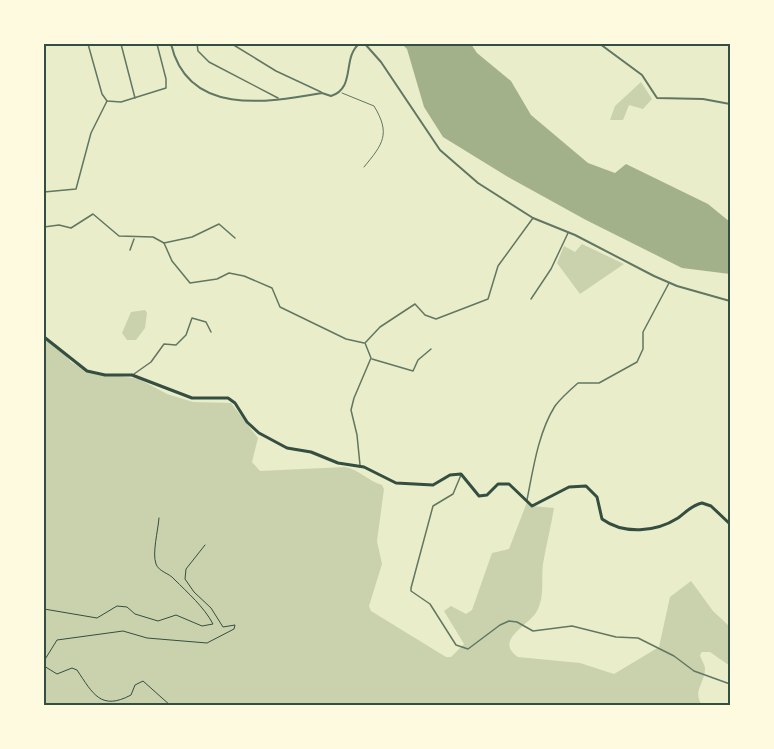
<svg xmlns="http://www.w3.org/2000/svg" width="774" height="749" viewBox="0 0 774 749" font-family="Raleway,sans-serif">
	<style>
		.green { fill: #cad2ad }
		.water { fill: #a3b18a }
		.lines { fill: none; stroke-linecap: round; stroke-linejoin: round }
		.path { stroke: #344e41; stroke-width: 1 }
		.service { stroke: #617663; stroke-width: 1 }
		.minor { stroke: #617663; stroke-width: 1.5 }
		.tertiary { stroke: #617663; stroke-width: 2 }
		.primary { stroke: #344e41; stroke-width: 3 }
		.neatline { fill: none; stroke: #344e41; stroke-width: 2 }
	</style>
	<rect width="100%" height="100%" fill="#e9edc9"/>
	<g class="green">
		<polygon points="641,82 652,99 643,109 629,105 623,120 610,120 615,106"/>
		<polygon points="582,244 624,264 580,294 557,263 564,246 575,252"/>
		<polygon points="145,310 147,313 145,328 136,340 127,340 122,333 131,312"/>
		<path d="M44,340L57,345L71,362L87,371L139,379L167,394L193,402L231,403L258,438L252,462L260,471L345,467C360,470 368,481 382,485L384,489L377,541L382,564L369,606L371,611L446,657H451L464,644L444,611L451,606L466,614L472,610L492,553L509,549L527,502L532,506L554,508C551,527 546,545 543,564C541,579 545,596 537,611C530,625 493,640 518,657L580,663L614,674L659,647L670,597L691,581L713,611L730,627V666L710,652H702L700,655C701,660 705,664 705,669C705,683 692,691 702,705L44,706Z"/>
	</g>
	<polygon class="water" points="402,44 471,44 477,53 511,81 531,115 588,163 615,173 626,164 708,204 730,222 730,274 682,268 586,220 508,177 443,137 424,107 407,49"/>
	<g class="lines">
		<g class="path">
			<path d="M44,609L97,618L117,606L127,607L135,614L158,621L176,615L202,626L213,624C204,607 188,593 174,579C169,573 159,572 156,564C152,553 158,531 159,518"/>
			<polyline points="44,661 57,640 123,631 147,638 207,643 234,629 235,625 223,627 211,608 194,592 185,579 186,569 205,545"/>
			<path d="M44,666L57,674L72,668L77,670C93,694 101,711 131,695L135,685L143,681L171,706"/>
		</g>
		<path class="service" d="M342,93L374,106C391,134 383,144 364,167"/>
		<g class="minor">
			<polyline points="88,44 102,94 107,101 121,102 166,88 166,79 157,44"/>
			<polyline points="121,44 135,98"/>
			<polyline points="197,44 198,51 209,62 278,98"/>
			<polyline points="232,44 276,71 321,92"/>
			<polyline points="44,192 76,189 91,133 107,101"/>
			<polyline points="44,227 59,225 71,228 93,214 119,236 153,237 164,243 192,237 219,224 235,238"/>
			<polyline points="164,243 172,261 190,283 217,279 229,273 244,276 272,288 280,307 346,339 364,343"/>
			<polyline points="130,250 134,239"/>
			<polyline points="531,299 551,269 568,233"/>
			<polyline points="372,359 413,371 418,360 431,349"/>
			<polyline points="134,374 151,362 164,344 176,345 186,335 192,318 206,322 211,332"/>
			<polyline points="360,465 357,435 351,410 354,398 371,358 365,343 380,327 415,304 425,315 436,319 488,299 498,266 533,218"/>
			<polyline points="461,475 453,494 433,506 411,588 411,591 430,604 456,645 468,649 500,625 509,621 517,622 533,631 572,626 616,637 638,638 674,656 694,671 730,684"/>
			<path d="M527,500C533,470 538,433 555,406C561,398 570,390 578,383H599L637,362L643,349V332L669,283"/>
		</g>
		<g class="tertiary">
			<path d="M171,44C188,116 265,103 322,93L331,96C356,88 342,58 359,44"/>
			<polyline points="365,44 381,62 440,150 478,183 533,218 575,235 654,276 677,286 730,301"/>
			<polyline points="600,44 642,75 657,98 703,99 730,104"/>
		</g>
		<g class="primary">
			<path d="M44,337L87,371L105,375H132L192,398H228L235,403L247,422L259,433L287,448L311,452L338,463L364,467L396,483L433,485L450,475L461,474L479,496L487,495L498,484H509L532,506L569,487L586,486L597,497L602,519C624,535 656,532 678,518C686,512 692,505 702,503L711,506L730,524"/>
			<polyline points="730,561 730,569"/>
		</g>
	</g>
	<rect width="774" height="749" fill="none" stroke="#fefae0" stroke-width="90"/>
	<rect x="45" y="45" width="684" height="659" class="neatline"/>
</svg>
